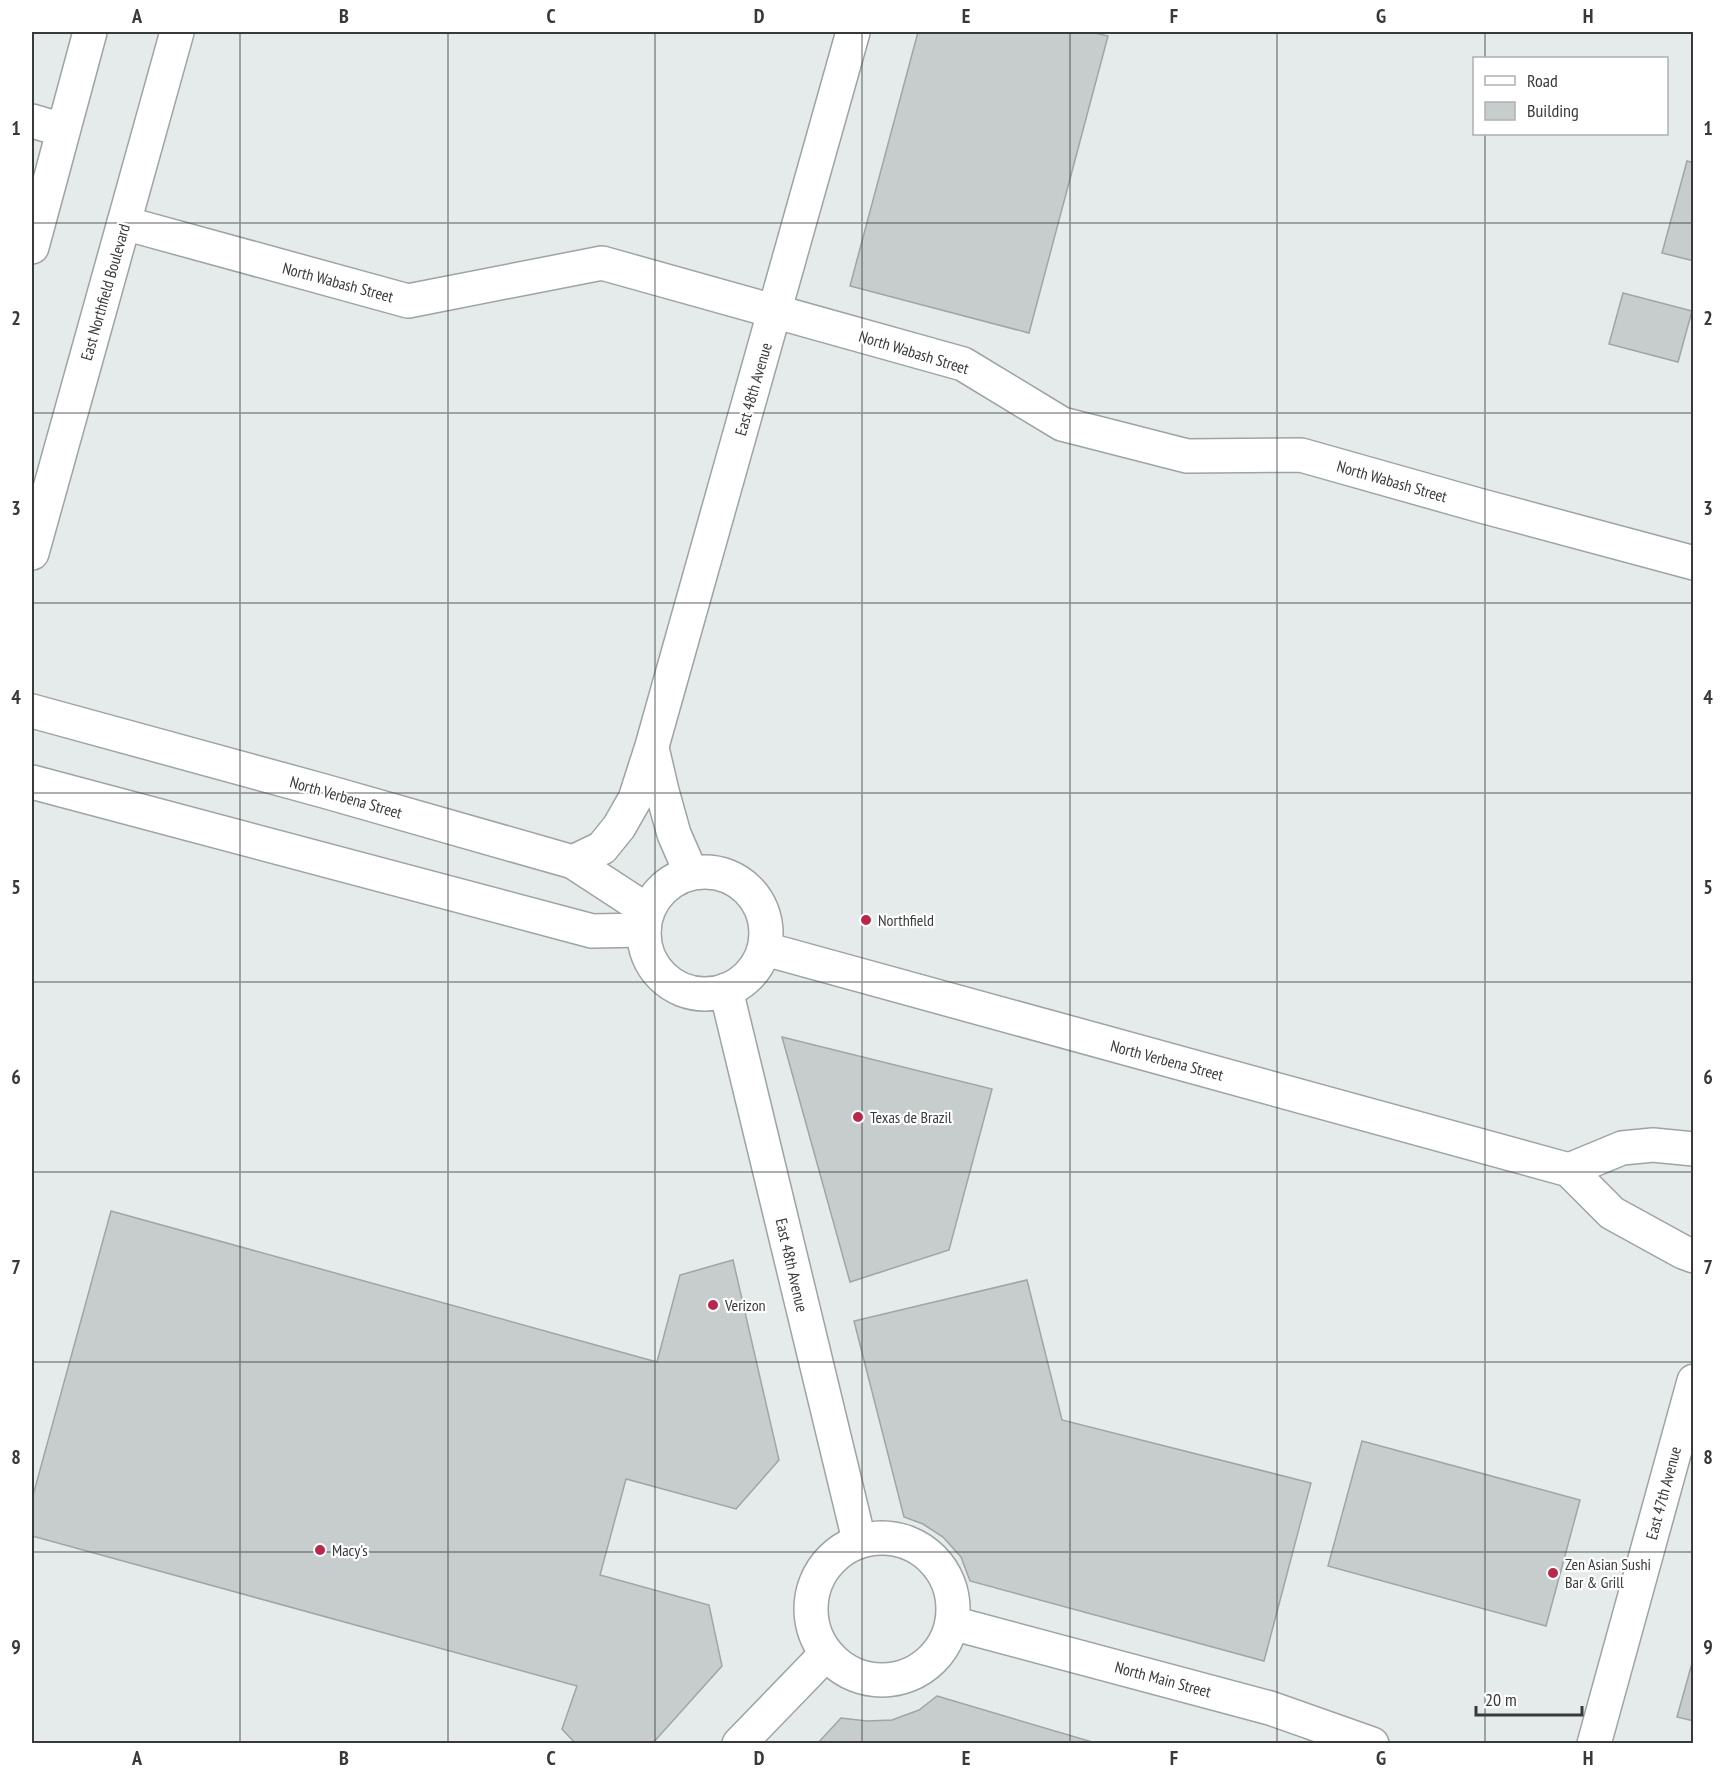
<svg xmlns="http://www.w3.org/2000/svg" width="1725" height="1775" viewBox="0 0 1725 1775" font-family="'PT Sans Narrow',sans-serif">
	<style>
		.building { fill: #c7cccc; stroke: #a0a5a5; stroke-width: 1.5 }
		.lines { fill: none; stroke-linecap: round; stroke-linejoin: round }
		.street-casing { stroke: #9ea3a3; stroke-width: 36 }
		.secondary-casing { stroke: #9ea3a3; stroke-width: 36 }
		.street { stroke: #fff; stroke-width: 33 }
		.secondary { stroke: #fff; stroke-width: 33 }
		.grid { fill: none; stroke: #383a3a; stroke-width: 1.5; stroke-opacity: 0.55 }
		.poi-dot { fill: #b9284a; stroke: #fff; stroke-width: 2 }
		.labels { text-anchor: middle; stroke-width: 4.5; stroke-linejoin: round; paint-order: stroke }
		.street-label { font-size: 16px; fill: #383a3a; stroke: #fff }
		.poi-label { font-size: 16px; fill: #383a3a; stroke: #fff; text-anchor: start }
		.neatline { fill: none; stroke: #383a3a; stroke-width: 2 }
		.grid-label { font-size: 20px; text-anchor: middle; font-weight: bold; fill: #383a3a }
	</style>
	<rect width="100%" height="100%" fill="#e5eaea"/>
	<g class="building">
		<polygon points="918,32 1091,32 1108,36 1029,333 850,286"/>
		<polygon points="1687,161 1694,163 1694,261 1662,253"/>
		<polygon points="1623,293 1692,311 1678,362 1609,344"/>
		<polygon points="782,1037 992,1089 949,1250 850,1282"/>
		<polygon points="111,1211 657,1362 680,1275 733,1260 779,1460 736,1509 626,1479 600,1575 709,1605 722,1666 652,1744 576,1744 562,1729 577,1686 32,1536 32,1499"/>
		<polygon points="1027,1280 1062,1420 1311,1483 1264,1661 970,1581 961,1557 943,1537 923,1524 904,1517 854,1321"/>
		<polygon points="1362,1441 1580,1500 1546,1626 1328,1566"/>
		<polygon points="1694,1656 1694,1721 1677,1717"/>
		<polygon points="937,1696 1099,1744 817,1744 841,1718 867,1721 892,1720 919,1710"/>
	</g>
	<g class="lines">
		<g class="street-casing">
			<g id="street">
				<polyline points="32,121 63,130"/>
				<polyline points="124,223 408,301 602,263 963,364 1062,424 1187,456 1301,455 1478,505 1694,563"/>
				<polyline points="652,748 662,791 674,834 691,873"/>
				<polyline points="573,862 602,848 619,827 635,799 652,746 853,32"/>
				<polyline points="726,990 859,1540"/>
				<circle cx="882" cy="1609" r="71"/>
				<polyline points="952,1623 1270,1708 1372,1744"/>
				<polyline points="739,1744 826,1654"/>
				<polyline points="1594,1744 1694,1381"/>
			</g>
		</g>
		<g class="secondary-casing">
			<g id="secondary">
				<polyline points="32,247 90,32"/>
				<polyline points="32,553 177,32"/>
				<polyline points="32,711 324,791 573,862 648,911"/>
				<polyline points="32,782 592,931 644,930"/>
				<circle cx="705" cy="933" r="61"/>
				<polyline points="765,949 1569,1170 1612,1213 1683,1252 1694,1256"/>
				<polyline points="1569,1170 1622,1148 1653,1145 1694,1149"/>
			</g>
		</g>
		<use href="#street" class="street"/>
		<use href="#secondary" class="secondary"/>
	</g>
	<path class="grid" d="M240,32V1744M448,32V1744M655,32V1744M862,32V1744M1070,32V1744M1277,32V1744M1485,32V58M1485,134V1744M32,223H1694M32,413H1694M32,603H1694M32,793H1694M32,982H1694M32,1172H1694M32,1362H1694M32,1552H1694"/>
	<g class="poi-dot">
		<circle cx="866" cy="920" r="6"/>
		<circle cx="858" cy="1117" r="6"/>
		<circle cx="713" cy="1305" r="6"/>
		<circle cx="320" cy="1550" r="6"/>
		<circle cx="1553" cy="1573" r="6"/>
	</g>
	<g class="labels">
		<g class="street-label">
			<text transform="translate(338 282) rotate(15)" y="6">North Wabash Street</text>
			<text transform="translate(105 292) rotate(-74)" y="6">East Northfield Boulevard</text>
			<text transform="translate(914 352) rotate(17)" y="6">North Wabash Street</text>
			<text transform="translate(753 389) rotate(-74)" y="6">East 48th Avenue</text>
			<text transform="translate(1392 481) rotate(16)" y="6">North Wabash Street</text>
			<text transform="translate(346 797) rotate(16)" y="6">North Verbena Street</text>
			<text transform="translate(1167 1060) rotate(15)" y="6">North Verbena Street</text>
			<text transform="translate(792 1265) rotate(77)" y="6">East 48th Avenue</text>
			<text transform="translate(1663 1493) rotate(-75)" y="6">East 47th Avenue</text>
			<text transform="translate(1163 1679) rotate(15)" y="6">North Main Street</text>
		</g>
		<g class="poi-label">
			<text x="878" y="926">Northfield</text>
			<text x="870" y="1123">Texas de Brazil</text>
			<text x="725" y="1311">Verizon</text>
			<text x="332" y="1556">Macy's</text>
			<text x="1565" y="1570">Zen Asian Sushi<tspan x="1565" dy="18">Bar &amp; Grill</tspan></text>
		</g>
	</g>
	<rect width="1725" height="1775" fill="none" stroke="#ffffff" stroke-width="66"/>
	<rect x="1473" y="57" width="195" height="78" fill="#ffffff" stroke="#afb0b0" stroke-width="1.5"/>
	<rect x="1485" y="76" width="30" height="9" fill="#ffffff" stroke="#afb0b0" stroke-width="1.5"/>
	<text x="1527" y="87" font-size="18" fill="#383a3a">Road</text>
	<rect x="1485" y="102" width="30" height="18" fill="#c7cccc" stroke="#afb0b0" stroke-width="1.5"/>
	<text x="1527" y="117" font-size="18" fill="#383a3a">Building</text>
	<path d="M1476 1706v9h106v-9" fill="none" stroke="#383a3a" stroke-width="3"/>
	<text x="1485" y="1706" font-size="18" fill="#383a3a" stroke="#ffffff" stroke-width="4.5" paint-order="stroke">20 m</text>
	<rect x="33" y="33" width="1659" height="1709" class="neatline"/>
	<g class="grid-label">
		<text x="137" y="23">A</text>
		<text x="344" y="23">B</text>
		<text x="551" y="23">C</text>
		<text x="759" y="23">D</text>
		<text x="966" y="23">E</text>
		<text x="1174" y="23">F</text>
		<text x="1381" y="23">G</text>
		<text x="1588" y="23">H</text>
		<text x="16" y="135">1</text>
		<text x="1708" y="135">1</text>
		<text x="16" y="325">2</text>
		<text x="1708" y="325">2</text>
		<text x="16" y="515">3</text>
		<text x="1708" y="515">3</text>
		<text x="16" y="704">4</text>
		<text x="1708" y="704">4</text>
		<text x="16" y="894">5</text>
		<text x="1708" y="894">5</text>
		<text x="16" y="1084">6</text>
		<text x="1708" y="1084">6</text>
		<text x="16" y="1274">7</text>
		<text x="1708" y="1274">7</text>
		<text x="16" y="1464">8</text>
		<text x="1708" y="1464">8</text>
		<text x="16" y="1654">9</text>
		<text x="1708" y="1654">9</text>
		<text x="137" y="1765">A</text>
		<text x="344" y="1765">B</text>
		<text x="551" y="1765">C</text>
		<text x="759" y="1765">D</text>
		<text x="966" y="1765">E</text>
		<text x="1174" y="1765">F</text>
		<text x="1381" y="1765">G</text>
		<text x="1588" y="1765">H</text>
	</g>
</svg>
